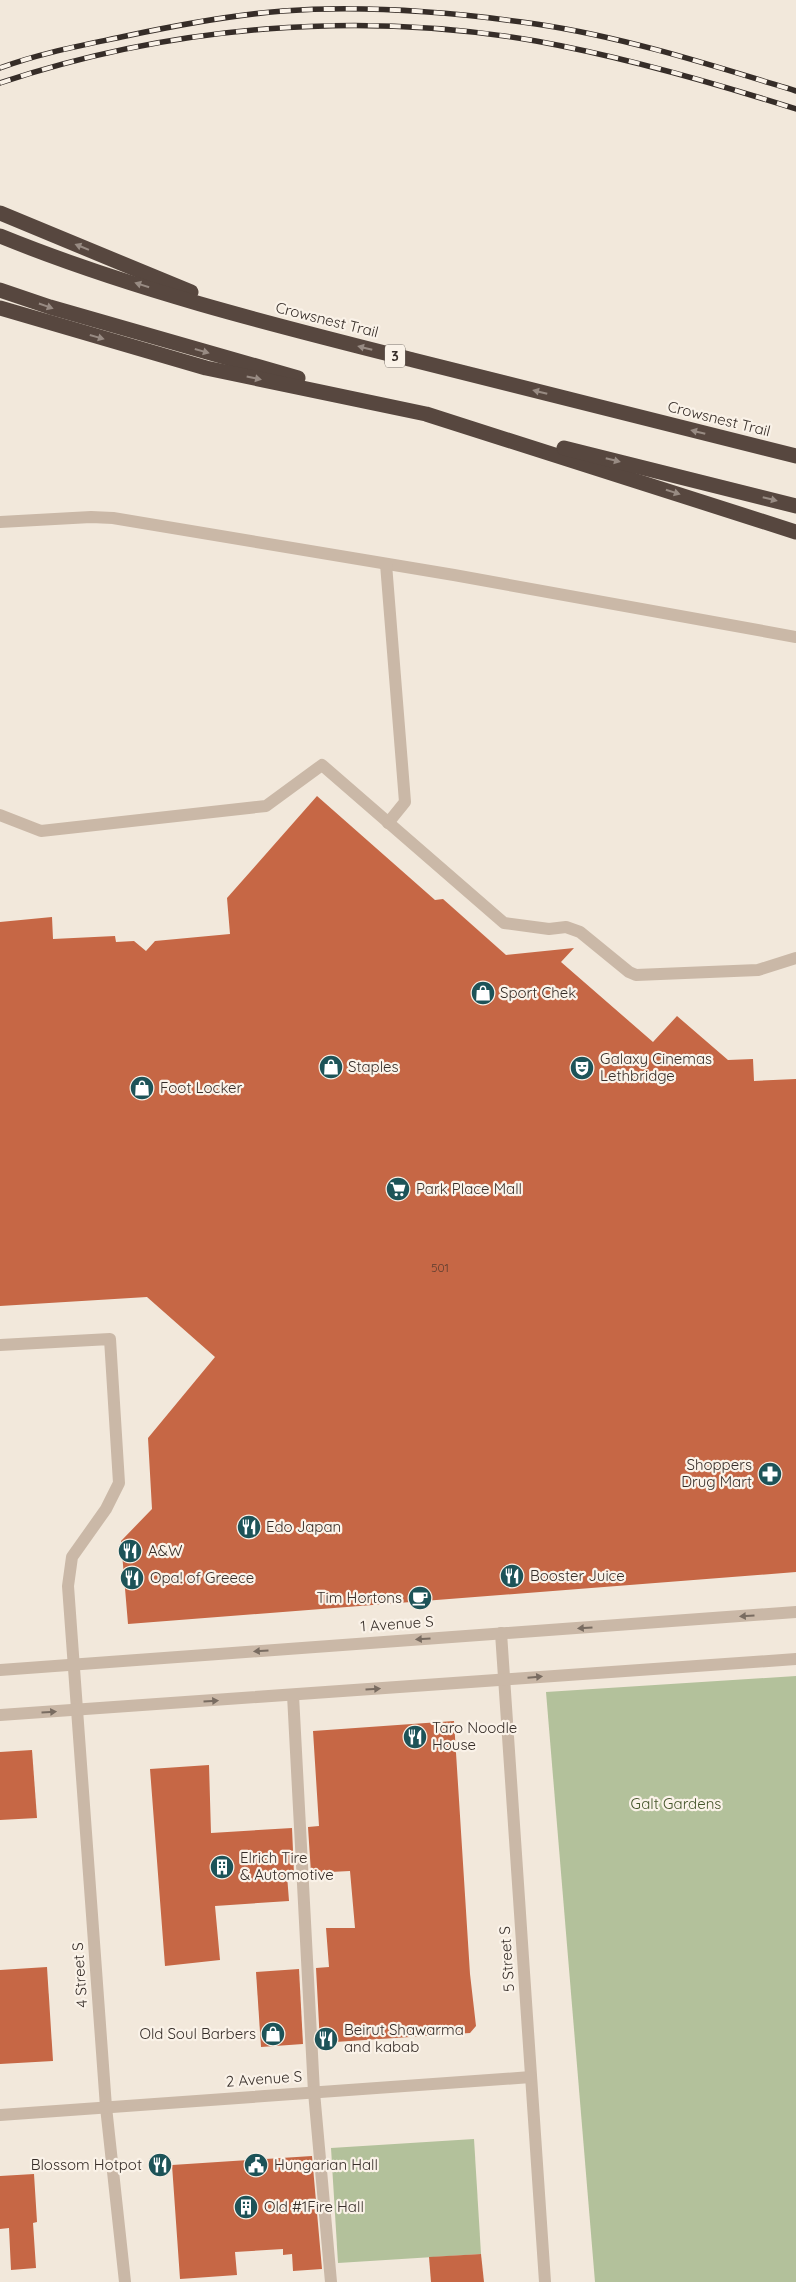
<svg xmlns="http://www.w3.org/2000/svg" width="796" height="2282" viewBox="0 0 796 2282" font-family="Quicksand,sans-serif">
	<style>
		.green { fill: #b3c19b }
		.building { fill: #c66745 }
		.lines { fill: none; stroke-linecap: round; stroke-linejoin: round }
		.minor { stroke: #cab8a7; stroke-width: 12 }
		.highway { stroke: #57473f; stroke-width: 15 }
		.rail-casing { stroke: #362d28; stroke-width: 5.5 }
		.rail { stroke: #faf2e8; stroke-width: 4; stroke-dasharray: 11; stroke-linecap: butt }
		.oneway { fill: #988b83 }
		.oneway2 { fill: #796c61 }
		.labels { text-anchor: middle; stroke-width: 4.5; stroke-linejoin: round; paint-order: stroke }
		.number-label { font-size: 12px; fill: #5a3c2f }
		.shield { fill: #faf2e8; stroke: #716862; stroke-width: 1 }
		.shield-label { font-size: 14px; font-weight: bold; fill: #362d28 }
		.street-label { font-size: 15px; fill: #362d28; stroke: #faf2e8 }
		.poi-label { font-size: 15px; fill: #362d28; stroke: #faf2e8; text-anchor: start }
		.park-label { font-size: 15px; fill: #45552b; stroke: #faf2e8 }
	</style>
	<rect width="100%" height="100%" fill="#f2e8db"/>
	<g class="green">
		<polygon points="796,1676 796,2282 595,2282 546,1692"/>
		<polygon points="474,2139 481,2254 338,2263 331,2148"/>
	</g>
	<g class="building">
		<polygon points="317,796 435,900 443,899 506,955 574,948 561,962 653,1042 677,1016 728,1060 753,1059 754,1081 796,1079 796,1572 128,1624 121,1541 152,1509 148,1438 215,1357 147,1297 0,1306 0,922 52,917 53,939 115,936 116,942 134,941 146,951 155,941 230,934 227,898"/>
		<polygon points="454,1721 470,1974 476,2026 470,2033 320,2043 316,1968 329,1967 326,1928 355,1928 350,1871 311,1873 308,1827 319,1826 313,1731"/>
		<polygon points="32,1750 37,1818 0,1820 0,1752"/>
		<polygon points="209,1765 211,1833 292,1828 294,1874 287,1875 289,1901 215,1906 220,1960 165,1966 150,1769"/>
		<polygon points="47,1967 53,2061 0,2064 0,1970"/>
		<polygon points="299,1969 303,2044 261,2047 256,1972"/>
		<polygon points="312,2156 322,2269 293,2271 292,2254 283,2255 283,2249 235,2252 237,2275 180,2279 172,2165"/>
		<polygon points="34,2174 37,2222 33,2223 36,2268 11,2270 9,2228 0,2229 0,2176"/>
		<polygon points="481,2254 484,2282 431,2282 429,2257"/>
	</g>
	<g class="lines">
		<g class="minor">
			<polyline points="0,522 91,517 113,518 454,575 796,637"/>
			<polyline points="386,564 405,802 388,823"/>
			<polyline points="0,815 41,831 266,806 322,765 504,923 549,929 566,927 580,932 629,972 636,975 758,970 796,958"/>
			<polyline points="0,1345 110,1339 119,1483 106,1509 72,1557 68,1586 106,2107 125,2282"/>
			<polyline points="501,1633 545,2282"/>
			<polyline points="0,1670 796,1612"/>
			<polyline points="293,1695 314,2092 331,2282"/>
			<polyline points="0,1715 796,1659"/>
			<polyline points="0,2115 531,2077"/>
		</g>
		<g class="highway">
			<polyline points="0,213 191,292"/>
			<path d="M0,236C133,290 274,325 413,360C541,392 668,424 796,456"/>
			<polyline points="0,290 50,307 298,378"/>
			<polyline points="0,308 206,368 426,414 796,532"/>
			<polyline points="564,448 796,506"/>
		</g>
		<g class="rail-casing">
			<g id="rail">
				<path d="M0,68C40,53 84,45 126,36C178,25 231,15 283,11C367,5 453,12 536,24C624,37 711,65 796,91"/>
				<path d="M0,83C170,26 359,10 536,41C624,57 711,82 796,109"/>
			</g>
		</g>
		<use href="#rail" class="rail"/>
	</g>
	<defs><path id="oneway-solid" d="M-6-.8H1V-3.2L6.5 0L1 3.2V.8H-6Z" transform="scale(1.25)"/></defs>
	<g class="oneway">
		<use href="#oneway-solid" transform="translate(82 247) rotate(-158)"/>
		<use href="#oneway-solid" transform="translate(142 285) rotate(-162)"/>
		<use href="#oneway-solid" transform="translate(46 306) rotate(19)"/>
		<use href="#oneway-solid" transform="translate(97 337) rotate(16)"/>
		<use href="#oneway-solid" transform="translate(365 348) rotate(-166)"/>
		<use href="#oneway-solid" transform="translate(202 351) rotate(16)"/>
		<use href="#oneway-solid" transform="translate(254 378) rotate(12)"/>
		<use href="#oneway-solid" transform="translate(540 392) rotate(-166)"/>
		<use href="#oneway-solid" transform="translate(698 432) rotate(-166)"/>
		<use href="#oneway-solid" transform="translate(613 460) rotate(14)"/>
		<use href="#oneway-solid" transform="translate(673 492) rotate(18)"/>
		<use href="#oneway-solid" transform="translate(770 499) rotate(14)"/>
	</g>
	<g class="oneway2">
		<use href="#oneway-solid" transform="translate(747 1616) rotate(176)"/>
		<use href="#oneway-solid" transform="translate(585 1628) rotate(176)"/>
		<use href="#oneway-solid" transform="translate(423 1639) rotate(176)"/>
		<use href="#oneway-solid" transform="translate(261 1651) rotate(176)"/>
		<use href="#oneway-solid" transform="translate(535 1677) rotate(-5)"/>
		<use href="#oneway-solid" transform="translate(373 1689) rotate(-4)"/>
		<use href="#oneway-solid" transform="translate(211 1701) rotate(-4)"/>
		<use href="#oneway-solid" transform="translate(49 1712) rotate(-4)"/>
	</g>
	<defs>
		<g id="shop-disc" transform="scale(1.25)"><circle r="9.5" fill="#1d5358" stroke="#faf2e8"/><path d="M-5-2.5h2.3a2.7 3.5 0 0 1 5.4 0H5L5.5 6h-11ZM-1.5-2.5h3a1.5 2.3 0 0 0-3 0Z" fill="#fff"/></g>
		<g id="theatre-disc" transform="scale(1.25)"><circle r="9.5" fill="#1d5358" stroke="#faf2e8"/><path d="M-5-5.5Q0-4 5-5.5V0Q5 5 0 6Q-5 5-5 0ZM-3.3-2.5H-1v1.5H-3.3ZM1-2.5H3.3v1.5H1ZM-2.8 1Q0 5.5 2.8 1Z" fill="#fff"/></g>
		<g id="supermarket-disc" transform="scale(1.25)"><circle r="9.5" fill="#1d5358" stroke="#faf2e8"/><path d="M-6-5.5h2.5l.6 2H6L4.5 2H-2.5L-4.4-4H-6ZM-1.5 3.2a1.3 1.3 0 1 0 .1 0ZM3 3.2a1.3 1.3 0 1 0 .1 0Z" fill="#fff"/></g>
		<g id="pharmacy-disc" transform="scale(1.25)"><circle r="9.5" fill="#1d5358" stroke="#faf2e8"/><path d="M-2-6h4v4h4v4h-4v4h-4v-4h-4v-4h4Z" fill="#fff"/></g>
		<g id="restaurant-disc" transform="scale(1.25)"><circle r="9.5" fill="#1d5358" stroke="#faf2e8"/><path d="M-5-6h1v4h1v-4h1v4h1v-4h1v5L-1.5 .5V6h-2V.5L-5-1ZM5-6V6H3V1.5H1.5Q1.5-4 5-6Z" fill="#fff"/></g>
		<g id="cafe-disc" transform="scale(1.25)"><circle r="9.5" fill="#1d5358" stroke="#faf2e8"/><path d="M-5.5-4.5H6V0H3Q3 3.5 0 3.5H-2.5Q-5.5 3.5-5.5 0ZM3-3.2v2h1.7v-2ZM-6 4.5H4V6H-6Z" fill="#fff"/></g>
		<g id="building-disc" transform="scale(1.25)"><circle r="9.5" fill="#1d5358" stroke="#faf2e8"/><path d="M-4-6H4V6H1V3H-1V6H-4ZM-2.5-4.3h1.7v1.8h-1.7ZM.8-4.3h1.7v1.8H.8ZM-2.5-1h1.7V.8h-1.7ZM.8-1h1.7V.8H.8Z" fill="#fff"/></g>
		<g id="civic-disc" transform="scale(1.25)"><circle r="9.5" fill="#1d5358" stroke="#faf2e8"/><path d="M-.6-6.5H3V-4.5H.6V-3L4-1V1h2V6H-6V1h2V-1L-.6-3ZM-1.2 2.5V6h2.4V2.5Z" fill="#fff"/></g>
	</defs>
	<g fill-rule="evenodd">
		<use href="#shop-disc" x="483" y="993"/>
		<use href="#shop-disc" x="331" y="1067"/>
		<use href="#theatre-disc" x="582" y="1068"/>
		<use href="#shop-disc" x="142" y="1088"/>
		<use href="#supermarket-disc" x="398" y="1189"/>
		<use href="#pharmacy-disc" x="770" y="1474"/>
		<use href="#restaurant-disc" x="249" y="1527"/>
		<use href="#restaurant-disc" x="130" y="1551"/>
		<use href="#restaurant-disc" x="512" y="1576"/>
		<use href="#restaurant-disc" x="132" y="1578"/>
		<use href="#cafe-disc" x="420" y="1598"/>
		<use href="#restaurant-disc" x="415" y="1737"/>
		<use href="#building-disc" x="222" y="1867"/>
		<use href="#shop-disc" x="273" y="2034"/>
		<use href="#restaurant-disc" x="326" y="2039"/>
		<use href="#restaurant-disc" x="160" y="2165"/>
		<use href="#civic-disc" x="256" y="2165"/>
		<use href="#building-disc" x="246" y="2207"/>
	</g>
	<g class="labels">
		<g class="number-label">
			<text x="440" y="1272">501</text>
		</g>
		<rect class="shield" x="385" y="344.5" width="20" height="23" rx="4"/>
		<g class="shield-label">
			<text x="395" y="361">3</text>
		</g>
		<g class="street-label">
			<text transform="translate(327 320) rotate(14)" y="5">Crowsnest Trail</text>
			<text transform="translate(719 419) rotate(14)" y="5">Crowsnest Trail</text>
			<text transform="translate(397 1624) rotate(-4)" y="5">1 Avenue S</text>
			<text transform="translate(507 1959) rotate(-94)" y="5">5 Street S</text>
			<text transform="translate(80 1975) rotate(-94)" y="5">4 Street S</text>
			<text transform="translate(264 2079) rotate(-4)" y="5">2 Avenue S</text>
		</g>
		<g class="poi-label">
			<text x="500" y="998">Sport Chek</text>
			<text x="600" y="1064">Galaxy Cinemas<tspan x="600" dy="17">Lethbridge</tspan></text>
			<text x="348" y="1072">Staples</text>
			<text x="160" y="1093">Foot Locker</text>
			<text x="416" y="1194">Park Place Mall</text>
			<text x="752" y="1470" text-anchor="end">Shoppers<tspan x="752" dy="17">Drug Mart</tspan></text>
			<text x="266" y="1532">Edo Japan</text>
			<text x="148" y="1556">A&amp;W</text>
			<text x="530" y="1581">Booster Juice</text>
			<text x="150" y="1583">Opa! of Greece</text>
			<text x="402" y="1603" text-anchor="end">Tim Hortons</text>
			<text x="432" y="1733">Taro Noodle<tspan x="432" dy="17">House</tspan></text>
			<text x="240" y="1863">Elrich Tire<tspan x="240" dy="17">&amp; Automotive</tspan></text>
			<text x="344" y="2035">Beirut Shawarma<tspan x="344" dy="17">and kabab</tspan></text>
			<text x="256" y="2039" text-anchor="end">Old Soul Barbers</text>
			<text x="142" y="2170" text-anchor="end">Blossom Hotpot</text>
			<text x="274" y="2170">Hungarian Hall</text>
			<text x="264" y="2212">Old #1Fire Hall</text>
		</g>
		<g class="park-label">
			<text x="676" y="1809">Galt Gardens</text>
		</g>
	</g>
</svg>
